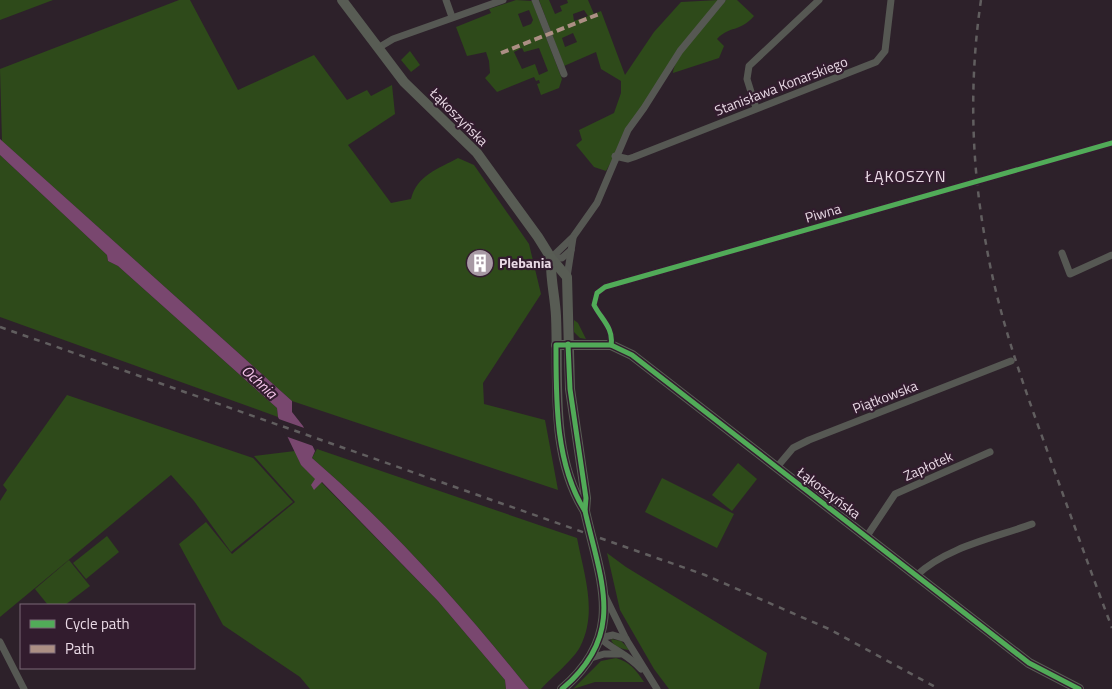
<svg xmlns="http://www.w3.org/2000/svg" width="1112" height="689" viewBox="0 0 1112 689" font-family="'Titillium Web',sans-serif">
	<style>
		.green { fill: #2e4a1a; fill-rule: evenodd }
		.water { fill: #79476f }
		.pier { fill: #2d212a }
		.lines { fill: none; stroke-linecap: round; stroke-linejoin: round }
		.street { stroke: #565853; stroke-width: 7 }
		.secondary { stroke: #585c54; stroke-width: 10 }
		.rail { stroke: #615e5f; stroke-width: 2.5; stroke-dasharray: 6 6; stroke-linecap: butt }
		.quiet { stroke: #ac8f84; stroke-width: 4; stroke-dasharray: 8 4; stroke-linecap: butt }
		.cycleway-casing { stroke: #321c2e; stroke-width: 8 }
		.cycleway { stroke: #51ab58; stroke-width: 5 }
		.labels { text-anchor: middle; stroke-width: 4.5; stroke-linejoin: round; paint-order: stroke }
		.street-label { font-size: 14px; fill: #e9d9e5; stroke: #321c2e }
		.poi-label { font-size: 14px; font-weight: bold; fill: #e9d9e5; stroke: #321c2e; text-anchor: start }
		.water-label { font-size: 15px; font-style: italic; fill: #f8c7ed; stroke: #321c2e }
		.quarter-label { font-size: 16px; letter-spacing: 1px; fill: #e9d9e5; stroke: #321c2e }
	</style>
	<rect width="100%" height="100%" fill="#2d212a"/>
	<g class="green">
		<polygon points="0,0 53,0 0,20"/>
		<path d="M179,0H190L238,90L314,55L347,100L367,90L371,96L392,85L395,114L348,145L391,203L411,199C417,175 438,169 458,158L474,165L529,244L541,294L483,383L484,404L545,420L558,490L292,401L2,141L0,69Z"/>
		<path d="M516,0L532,1L562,79L559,88L541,95L537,84L540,83L539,80L536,81L534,77L497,92L485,78L490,73L489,61L486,52L467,56L456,27L491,13L489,9ZM529,10L533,20L531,24L523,27L518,14ZM522,48L524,52L539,48L548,71L539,75L535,64L522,69L514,52Z"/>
		<path d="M539,0H549L555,14L562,11L560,6L568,3L567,0H588L594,14L601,11L625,75L654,32L681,2L719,0L637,115L606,171L594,167L576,145L582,140L579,130L614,113L621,93V81L601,69L596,52L564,66ZM584,10L588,16L574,21L573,14ZM573,33L577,42L565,47L562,38Z"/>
		<path d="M726,0H737L754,16C739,33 730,25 717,39L724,46L719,58L673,73C673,56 715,16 726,0Z"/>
		<polygon points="410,51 420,65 411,72 401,60"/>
		<polygon points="0,155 107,255 108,261 118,266 277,408 278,417 0,317"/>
		<polygon points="574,320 578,323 586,339 580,338 574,332"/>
		<polygon points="67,395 253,458 293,502 231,552 194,501 171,475 0,617 0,501 7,490 3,485"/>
		<path d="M317,449L577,538C584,575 598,612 580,647C573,660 552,677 541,689H529C463,607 392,527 312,458Z"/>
		<polygon points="295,451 301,465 316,479 315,489 321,482 438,601 505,680 506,689 310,689 300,677 223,625 179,544 206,522 232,554 295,502 254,456"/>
		<polygon points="738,463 757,479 732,511 712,495"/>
		<polygon points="662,478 734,514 717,548 645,512"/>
		<polygon points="107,536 119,552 86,579 73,563"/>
		<polygon points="607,553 626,567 767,653 759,689 669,689 654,669 620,610"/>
		<polygon points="69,560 90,586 65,605 48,605 35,589"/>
		<path d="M611,639L621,641L630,650C623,650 612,646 611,639Z"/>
		<path d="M616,658C630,662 636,670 644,682H595L573,689L601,661Z"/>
	</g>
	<path class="water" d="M0,139L292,401V412L303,426L315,451L312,458C392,527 463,607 529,689H506L505,680L438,601L322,482L314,490L311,485L315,479L301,465L278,417L277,408L118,266L108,261L107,255L0,155Z"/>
	<polygon class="pier" points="276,418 307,429 316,447 285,436"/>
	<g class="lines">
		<g class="street">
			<polyline points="446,0 452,17"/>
			<polyline points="535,0 564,74"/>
			<polyline points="378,48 393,39 503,0"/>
			<polyline points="756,108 747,79 749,66 819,0"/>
			<polyline points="615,156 628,159 634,157 876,62 885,51 891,0"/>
			<polyline points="1062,253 1070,274 1112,255"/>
			<polyline points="551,258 573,237 597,203 628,130 644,108 680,51 722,0"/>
			<polyline points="551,258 562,258 571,250"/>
			<polyline points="567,277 573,238"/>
			<path d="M611,345C614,328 601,319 594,305L597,293L605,287L1112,143"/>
			<polyline points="777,467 793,448 809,440 1011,361"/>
			<polyline points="867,536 895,494 990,452"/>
			<path d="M917,575C947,547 994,538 1032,524"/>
			<polyline points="605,596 626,639 657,689"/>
			<path d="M600,638C613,650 629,655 641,669"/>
			<polyline points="600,638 613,635 626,639"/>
			<polyline points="0,642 24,689"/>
			<polyline points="591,658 604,654 620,654"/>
		</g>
		<g class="secondary">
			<path d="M342,0L404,82L477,153L538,237L551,258L567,277L570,389L586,498L585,511C601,582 627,634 562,689"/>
			<path d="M551,258C550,278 555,296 556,316C559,380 549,454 585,511"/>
			<polyline points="556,345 611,345 632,355 1029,663 1079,689"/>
		</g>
		<g class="rail">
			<path d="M981,0C969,81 971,164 986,244C999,319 1025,390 1051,461C1071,517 1091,572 1112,628"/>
			<polyline points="0,327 705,575 829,629 939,689"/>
		</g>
		<polyline class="quiet" points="501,53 599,14"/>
		<g class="cycleway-casing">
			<g id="cycleway">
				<path d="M611,345C614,328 601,319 594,305L597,293L605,287L1112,143"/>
				<path d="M585,511C555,464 556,399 556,345H611L632,355L1029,663L1079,689"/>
				<path d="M562,689C627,634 601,582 585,511L586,498L570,389L568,344"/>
			</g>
		</g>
		<use href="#cycleway" class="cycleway"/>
	</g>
	<defs>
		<g id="building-disc" transform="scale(1.4375)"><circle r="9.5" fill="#a799a4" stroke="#321c2e"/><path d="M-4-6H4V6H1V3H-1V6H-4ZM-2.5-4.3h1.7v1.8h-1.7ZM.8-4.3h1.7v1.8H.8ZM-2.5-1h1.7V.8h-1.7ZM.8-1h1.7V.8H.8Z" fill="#fff"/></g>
	</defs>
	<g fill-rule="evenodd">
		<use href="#building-disc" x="480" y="263"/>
	</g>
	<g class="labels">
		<g class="street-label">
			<text transform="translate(781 86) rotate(-21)" y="5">Stanisława Konarskiego</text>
			<text transform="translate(459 117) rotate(45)" y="5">Łąkoszyńska</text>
			<text transform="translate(823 213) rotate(-16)" y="5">Piwna</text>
			<text transform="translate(885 397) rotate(-21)" y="5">Piątkowska</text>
			<text transform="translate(928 466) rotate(-24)" y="5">Zapłotek</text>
			<text transform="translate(829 493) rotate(37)" y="5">Łąkoszyńska</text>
		</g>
		<g class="poi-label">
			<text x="499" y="268">Plebania</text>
		</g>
		<g class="water-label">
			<text transform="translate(259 382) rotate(42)" y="5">Ochnia</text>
		</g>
		<g class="quarter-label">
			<text x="906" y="182">ŁĄKOSZYN</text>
		</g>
	</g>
	<rect x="20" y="604" width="175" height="65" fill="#321c2e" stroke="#7b6877"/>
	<rect x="30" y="620" width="25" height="8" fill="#51ab58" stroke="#7b6877"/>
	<text x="65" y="629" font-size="15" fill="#e9d9e5">Cycle path</text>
	<rect x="30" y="645" width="25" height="8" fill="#ac8f84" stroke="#7b6877"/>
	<text x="65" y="654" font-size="15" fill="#e9d9e5">Path</text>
</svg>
